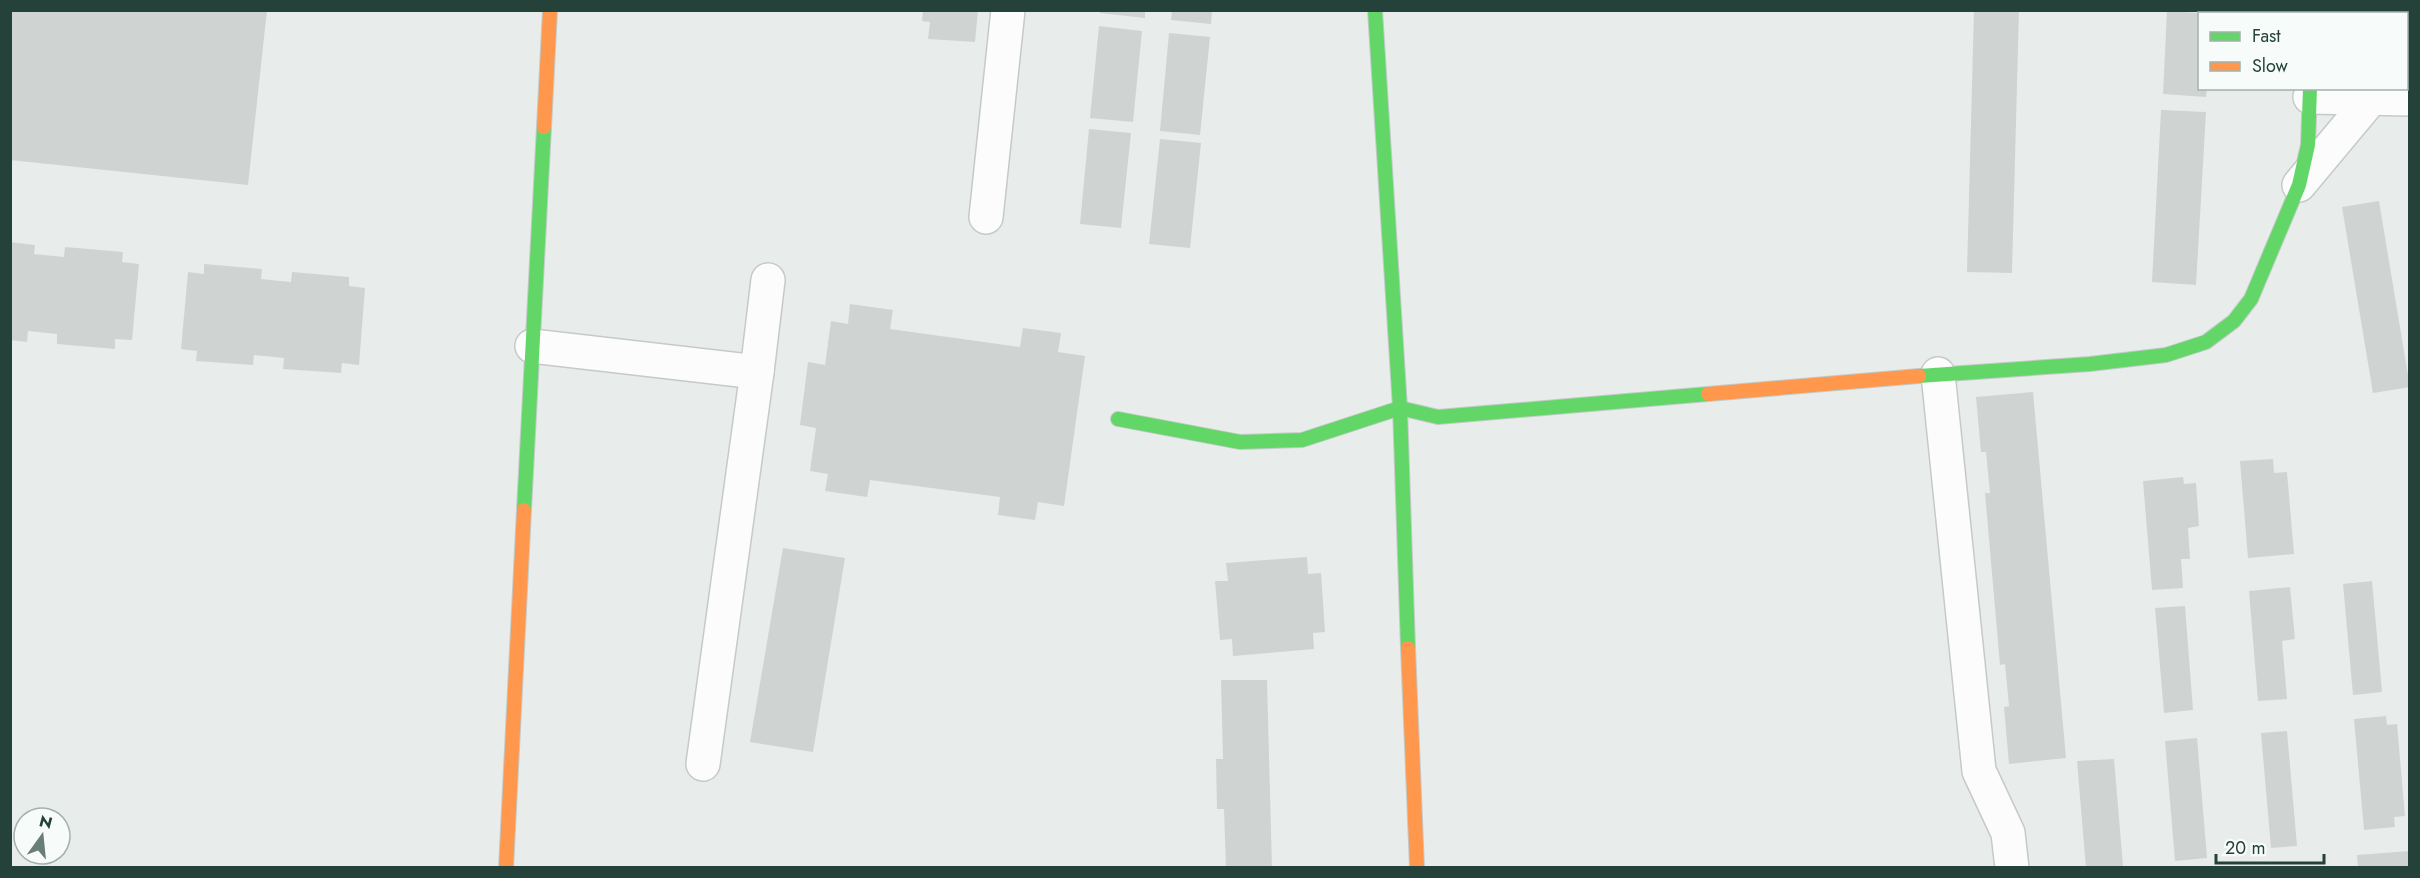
<svg xmlns="http://www.w3.org/2000/svg" width="2420" height="878" viewBox="0 0 2420 878" font-family="Jost,sans-serif">
	<style>
		.building { fill: #cfd4d2 }
		.lines { fill: none; stroke-linecap: round; stroke-linejoin: round }
		.street-casing { stroke: #c5cac8; stroke-width: 36 }
		.fast-casing { stroke: #c3cbc8; stroke-width: 16 }
		.slow-casing { stroke: #c3cbc8; stroke-width: 16 }
		.street { stroke: #fcfcfc; stroke-width: 33 }
		.fast { stroke: #63d668; stroke-width: 14 }
		.slow { stroke: #ff974d; stroke-width: 14 }
	</style>
	<rect width="100%" height="100%" fill="#e8edeb"/>
	<g class="building">
		<polygon points="10,10 267,10 248,185 10,160"/>
		<polygon points="923,10 978,10 975,42 928,39 930,22 922,21"/>
		<polygon points="1100,10 1145,10 1145,18 1100,13"/>
		<polygon points="1172,10 1212,10 1211,24 1171,20"/>
		<polygon points="1974,10 2019,10 2012,273 1967,272"/>
		<polygon points="2167,11 2200,13 2200,88 2207,88 2206,97 2163,94"/>
		<polygon points="1099,26 1142,31 1133,122 1090,118"/>
		<polygon points="1169,33 1210,37 1200,135 1160,131"/>
		<polygon points="2161,110 2206,112 2196,285 2152,282"/>
		<polygon points="1089,129 1131,133 1121,228 1080,224"/>
		<polygon points="1160,139 1201,143 1190,248 1149,244"/>
		<polygon points="2379,201 2410,387 2373,393 2342,207"/>
		<polygon points="10,242 35,245 34,254 64,257 65,247 123,252 122,262 139,264 132,340 115,339 115,349 57,344 57,334 28,331 27,342 10,340"/>
		<polygon points="204,264 262,269 261,279 291,282 292,272 349,277 349,286 365,288 359,365 342,363 341,373 283,369 284,358 254,355 253,365 196,361 197,351 181,349 188,272 204,274"/>
		<polygon points="850,304 893,310 890,329 1020,347 1023,328 1061,333 1058,352 1085,356 1064,506 1038,502 1035,520 998,515 1000,497 870,480 867,497 825,491 828,474 810,471 816,428 800,425 808,362 825,365 831,321 848,324"/>
		<polygon points="2033,392 2066,758 2009,764 2004,707 2009,706 2005,664 2000,665 1985,493 1990,493 1986,452 1981,452 1976,397"/>
		<polygon points="2273,459 2274,473 2287,472 2294,554 2248,558 2240,461"/>
		<polygon points="2183,477 2184,484 2196,483 2199,526 2188,528 2190,559 2181,559 2183,588 2152,590 2143,481"/>
		<polygon points="783,548 845,558 813,752 750,742"/>
		<polygon points="1307,557 1308,574 1321,573 1325,632 1313,633 1314,649 1233,656 1232,639 1220,640 1215,581 1228,581 1226,563"/>
		<polygon points="2372,581 2382,692 2353,695 2343,584"/>
		<polygon points="2290,587 2295,639 2282,641 2287,699 2258,701 2249,591"/>
		<polygon points="2185,606 2193,710 2164,713 2155,608"/>
		<polygon points="1221,680 1267,680 1272,868 1226,868 1224,809 1217,809 1216,759 1223,759"/>
		<polygon points="2386,716 2387,725 2397,724 2405,816 2394,817 2395,827 2364,830 2354,719"/>
		<polygon points="2287,731 2297,846 2271,848 2261,733"/>
		<polygon points="2197,738 2207,858 2175,861 2165,741"/>
		<polygon points="2114,759 2123,866 2086,868 2077,761"/>
		<polygon points="2410,851 2410,868 2358,868 2357,855"/>
	</g>
	<g class="lines">
		<g class="street-casing">
			<g id="street">
				<polyline points="2310,10 2310,14"/>
				<polyline points="2406,59 2410,56"/>
				<polyline points="2310,97 2410,99"/>
				<polyline points="2299,185 2380,88"/>
				<polyline points="986,217 1008,10"/>
				<polyline points="532,346 757,372"/>
				<polyline points="1938,374 1979,771 2008,833 2012,868"/>
				<polyline points="703,764 757,372 768,280"/>
			</g>
		</g>
		<g class="fast-casing">
			<g id="fast">
				<polyline points="1375,10 1400,408 1408,648"/>
				<polyline points="1919,376 2090,364 2166,355 2206,342 2234,321 2251,299 2299,185 2308,145 2310,88"/>
				<polyline points="1118,419 1240,442 1302,440 1400,408 1438,417 1708,394"/>
				<polyline points="524,510 544,127"/>
			</g>
		</g>
		<g class="slow-casing">
			<g id="slow">
				<polyline points="544,127 550,10"/>
				<polyline points="1708,394 1919,376"/>
				<polyline points="1408,648 1417,868"/>
				<polyline points="506,868 524,510"/>
			</g>
		</g>
		<use href="#street" class="street"/>
		<use href="#fast" class="fast"/>
		<use href="#slow" class="slow"/>
	</g>
	<rect width="2420" height="878" fill="none" stroke="#24423a" stroke-width="24"/>
	<rect x="2198" y="12" width="210" height="78" fill="#f7fbf9" stroke="#a3b1ad" stroke-width="1.5"/>
	<rect x="2210" y="32" width="30" height="9" fill="#63d668" stroke="#a3b1ad" stroke-width="1.5"/>
	<text x="2252" y="42" font-size="18" fill="#24423a">Fast</text>
	<rect x="2210" y="62" width="30" height="9" fill="#ff974d" stroke="#a3b1ad" stroke-width="1.5"/>
	<text x="2252" y="72" font-size="18" fill="#24423a">Slow</text>
	<g transform="translate(42 836) rotate(15)"><circle r="28" fill="#f7fbf9" stroke="#a3b1ad" stroke-width="1.5"/>
	<path d="M0-4.5L10 22L0 15L-10 22Z" fill="#697e78"/>
	<text y="-9" font-size="16" font-weight="bold" text-anchor="middle" fill="#24423a">N</text>
	</g>
	<path d="M2216 854v9h108v-9" fill="none" stroke="#24423a" stroke-width="3"/>
	<text x="2225" y="854" font-size="18" fill="#24423a" stroke="#f7fbf9" stroke-width="4.5" paint-order="stroke">20 m</text>
</svg>
